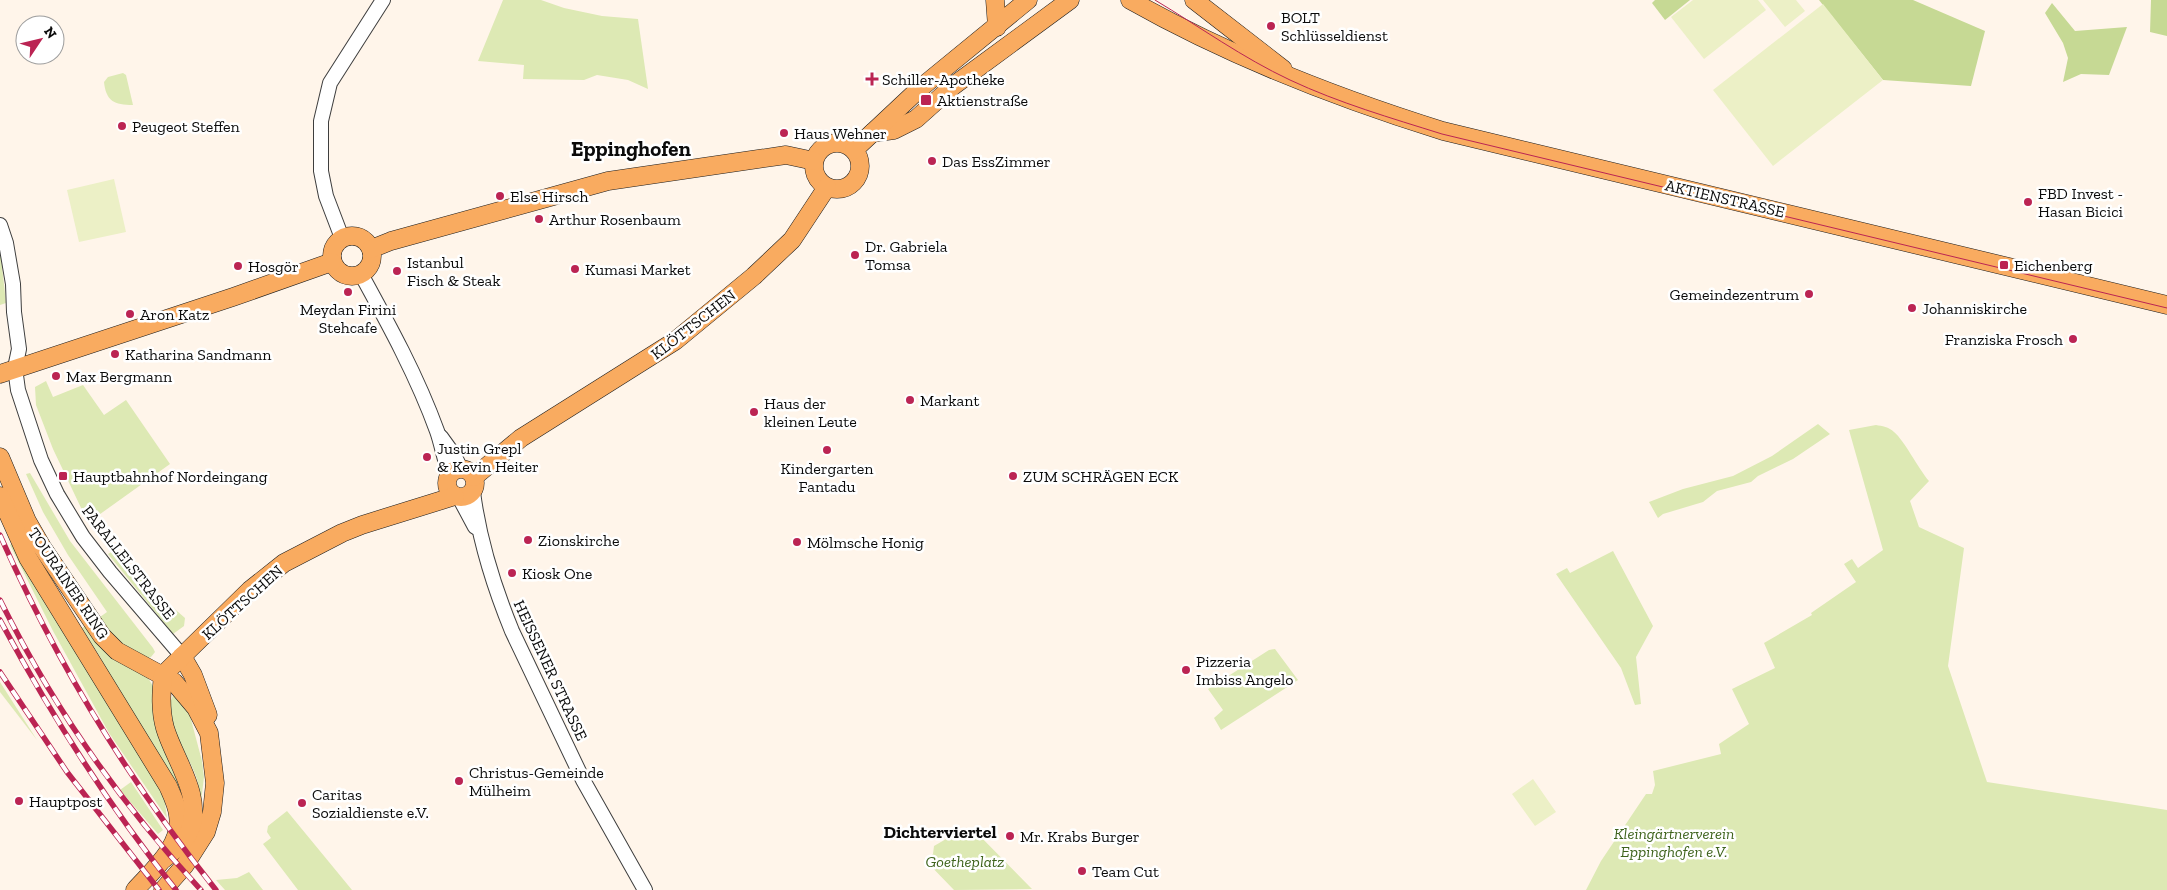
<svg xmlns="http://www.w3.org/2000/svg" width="2167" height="890" viewBox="0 0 2167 890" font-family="'Zilla Slab',serif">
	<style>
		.green { fill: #dde9b4 }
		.forest { fill: #c6d994 }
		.pitch { fill: #ecf0c6 }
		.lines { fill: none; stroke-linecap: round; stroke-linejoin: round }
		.minor-casing { stroke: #3e3e3e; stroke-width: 16 }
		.major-casing { stroke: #1c1c1c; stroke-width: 19 }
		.minor { stroke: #fff; stroke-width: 14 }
		.major { stroke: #f9ab60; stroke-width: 18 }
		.tram { stroke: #bb2453; stroke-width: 1 }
		.rail-casing { stroke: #bb2453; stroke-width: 5.5 }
		.rail { stroke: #fff; stroke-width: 4; stroke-dasharray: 11; stroke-linecap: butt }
		.poi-dot { fill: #bb2453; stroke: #fff; stroke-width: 2 }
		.labels { text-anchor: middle; stroke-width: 5; stroke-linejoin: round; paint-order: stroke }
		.poi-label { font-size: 16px; fill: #0b0b0b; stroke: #fff; text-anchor: start }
		.street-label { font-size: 16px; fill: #0b0b0b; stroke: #fff }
		.park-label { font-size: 16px; font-style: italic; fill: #3e631c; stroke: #fff }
		.neighbourhood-label { font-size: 18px; font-weight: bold; fill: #0b0b0b; stroke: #fff }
		.district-label { font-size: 21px; font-weight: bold; fill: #0b0b0b; stroke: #fff }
	</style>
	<rect width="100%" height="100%" fill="#fff5ea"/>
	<g class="green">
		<polygon points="503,0 541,0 564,8 602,16 638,19 648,89 628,80 597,75 584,80 523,79 524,65 478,61"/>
		<path d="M123,73L126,75L133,105C114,105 106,101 104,82L108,77Z"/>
		<polygon points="0,248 6,303 0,305"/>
		<polygon points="46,381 53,397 83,385 104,415 126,400 170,464 89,522 90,517 83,512 53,449 36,405 35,387"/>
		<polygon points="1818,424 1830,434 1793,459 1758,476 1751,482 1717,491 1703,502 1663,514 1658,518 1649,502 1683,489 1733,476 1772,456"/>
		<path d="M1876,425C1882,426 1889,427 1894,432C1904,440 1918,468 1929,481L1910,501L1919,527L1964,548L1948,666L1987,782L2167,810V890H1586L1601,861L1646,794H1652L1655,785L1653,771L1721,754L1719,744L1749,724L1732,689L1775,668L1764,643L1812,615L1811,613L1856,582L1844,564L1852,559L1858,568L1883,550L1849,430Z"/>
		<polygon points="30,473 70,541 153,648 155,652 151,657 148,658 118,642 108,632 109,630 100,617 107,612 68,555 43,512 26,474"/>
		<polygon points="13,543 160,787 165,803 167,818 109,733 53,631 10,545"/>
		<polygon points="113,551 132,572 185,618 184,626 173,634 108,554"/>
		<polygon points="1613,551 1653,626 1636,657 1641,704 1635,705 1621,668 1556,574 1567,568 1570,573"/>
		<polygon points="85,626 95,641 147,676 154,688 187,797 182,798 99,662 102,660 82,628"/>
		<polygon points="1275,649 1298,680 1221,730 1214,718 1223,710 1208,689 1269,650"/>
		<polygon points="0,682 37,740 0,692"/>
		<path d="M175,693L189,712L202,761L204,777L200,810C199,802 200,792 198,783C193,760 157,714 175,693Z"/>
		<polygon points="131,782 163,830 158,834 120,790"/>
		<polygon points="287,811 352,890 298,890 263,844 271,838 267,832 268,826"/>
		<polygon points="960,831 975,831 1032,889 954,890 924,859 933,854 934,846"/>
		<polygon points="249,872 263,890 225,890 216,880 237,878"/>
	</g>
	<g class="forest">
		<polygon points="1655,0 1690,0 1665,20 1652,3"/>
		<polygon points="1819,0 1913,0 1985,31 1971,86 1883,80"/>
		<polygon points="2151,0 2167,0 2167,36 2150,32"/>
		<polygon points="2052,3 2075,31 2127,27 2109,75 2081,74 2063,82 2068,58 2063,43 2045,13"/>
	</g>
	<g class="pitch">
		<polygon points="1693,0 1758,0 1766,10 1704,59 1671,17"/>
		<polygon points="1763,0 1796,0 1805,11 1785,27"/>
		<polygon points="1823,4 1883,80 1773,166 1713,90"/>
		<polygon points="114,179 126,232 79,242 67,190"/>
		<polygon points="1533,779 1556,812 1535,826 1512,794"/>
	</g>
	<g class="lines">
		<g class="minor-casing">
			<g id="minor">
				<polyline points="0,225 6,243 13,284 14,312 19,349 15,368 18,390 41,460 57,494 83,537 110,572 182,656"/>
				<polyline points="342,238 326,196 321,171 321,121 330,83 383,0"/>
				<path d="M361,274C389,325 417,376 437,431C442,445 444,460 450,475"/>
				<polyline points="441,437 454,455 461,469"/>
				<path d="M473,492C479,539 494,587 512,631L583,780L645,890"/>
				<polyline points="459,497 475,527"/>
			</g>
		</g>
		<g class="major-casing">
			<g id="major">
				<polyline points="995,0 997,27"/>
				<path d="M1130,0C1229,56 1334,97 1443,131L2167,305"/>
				<polyline points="1194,0 1283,69"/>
				<polyline points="872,133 894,130 916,119 953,86 1070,0"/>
				<circle cx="837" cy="166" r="23"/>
				<polyline points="854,150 918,90 1028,0"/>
				<circle cx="352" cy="256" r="20"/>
				<polyline points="371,249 391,241 608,181 786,155 814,161"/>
				<polyline points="0,374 233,297 332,262"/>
				<polyline points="0,457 27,521 42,547 102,636 117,651 174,682 196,708 209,733 215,783 212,812 206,832 185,865 163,890"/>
				<circle cx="461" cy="483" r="14"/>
				<polyline points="474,477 521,438 675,341 754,276 792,240 827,187"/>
				<path d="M0,496L28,558L168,786C172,795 177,805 178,815C183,845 153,870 135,890"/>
				<polyline points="182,656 193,675 208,715"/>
				<path d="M164,859C173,851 185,842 190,830C203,795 174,759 165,728C160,710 161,693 163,675L250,590L284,563L342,533L362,525L455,496"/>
			</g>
		</g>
		<use href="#minor" class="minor"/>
		<use href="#major" class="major"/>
		<path class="tram" d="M1155,0C1200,27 1243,58 1290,80C1339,103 1391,118 1442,134L2167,308"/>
		<g class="rail-casing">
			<g id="rail">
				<path d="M0,535C56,662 129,781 216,890"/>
				<path d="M0,600C53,707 120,803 201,890"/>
				<path d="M0,620C51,715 108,805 176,890"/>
				<polyline points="0,672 67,772 159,890"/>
			</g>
		</g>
		<use href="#rail" class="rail"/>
	</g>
	<g class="poi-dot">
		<circle cx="1271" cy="26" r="5"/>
		<path d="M869.5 71.5h5v5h5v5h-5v5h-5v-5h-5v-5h5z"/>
		<rect x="920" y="94" width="12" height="12" rx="2.5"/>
		<circle cx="122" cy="126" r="5"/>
		<circle cx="784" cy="133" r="5"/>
		<circle cx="932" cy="161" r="5"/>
		<circle cx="500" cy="196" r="5"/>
		<circle cx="2028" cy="202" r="5"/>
		<circle cx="539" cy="219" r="5"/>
		<circle cx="855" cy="255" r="5"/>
		<rect x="1999" y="260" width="10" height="10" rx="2.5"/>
		<circle cx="238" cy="266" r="5"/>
		<circle cx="575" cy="269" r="5"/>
		<circle cx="397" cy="271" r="5"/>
		<circle cx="348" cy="292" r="5"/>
		<circle cx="1809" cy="294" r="5"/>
		<circle cx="1912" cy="308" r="5"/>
		<circle cx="130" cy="314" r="5"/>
		<circle cx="2073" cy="339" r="5"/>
		<circle cx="115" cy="354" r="5"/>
		<circle cx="56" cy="376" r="5"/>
		<circle cx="910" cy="400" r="5"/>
		<circle cx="754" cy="412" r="5"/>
		<circle cx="827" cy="450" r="5"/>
		<circle cx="427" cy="457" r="5"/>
		<rect x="58" y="471" width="10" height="10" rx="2.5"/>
		<circle cx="1013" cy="476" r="5"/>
		<circle cx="528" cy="540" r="5"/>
		<circle cx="797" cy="542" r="5"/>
		<circle cx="512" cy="573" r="5"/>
		<circle cx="1186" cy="670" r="5"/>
		<circle cx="459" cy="781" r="5"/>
		<circle cx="19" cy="801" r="5"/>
		<circle cx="302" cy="803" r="5"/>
		<circle cx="1010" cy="836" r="5"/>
		<circle cx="1082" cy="871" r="5"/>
	</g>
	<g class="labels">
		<g class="poi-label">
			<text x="1281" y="23">BOLT<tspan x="1281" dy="18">Schlüsseldienst</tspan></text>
			<text x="882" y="85">Schiller-Apotheke</text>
			<text x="937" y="106">Aktienstraße</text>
			<text x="132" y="132">Peugeot Steffen</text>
			<text x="794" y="139">Haus Wehner</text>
			<text x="942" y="167">Das EssZimmer</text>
			<text x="2038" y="199">FBD Invest -<tspan x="2038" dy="18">Hasan Bicici</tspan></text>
			<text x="510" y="202">Else Hirsch</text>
			<text x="549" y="225">Arthur Rosenbaum</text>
			<text x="865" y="252">Dr. Gabriela<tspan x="865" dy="18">Tomsa</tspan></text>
			<text x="407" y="268">Istanbul<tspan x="407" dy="18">Fisch &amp; Steak</tspan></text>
			<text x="2014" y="271">Eichenberg</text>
			<text x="248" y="272">Hosgör</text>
			<text x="585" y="275">Kumasi Market</text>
			<text x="1799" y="300" text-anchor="end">Gemeindezentrum</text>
			<text x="1922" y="314">Johanniskirche</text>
			<text x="348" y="315" text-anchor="middle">Meydan Firini<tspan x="348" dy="18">Stehcafe</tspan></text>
			<text x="140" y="320">Aron Katz</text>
			<text x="2063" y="345" text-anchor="end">Franziska Frosch</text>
			<text x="125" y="360">Katharina Sandmann</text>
			<text x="66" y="382">Max Bergmann</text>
			<text x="920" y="406">Markant</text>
			<text x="764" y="409">Haus der<tspan x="764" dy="18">kleinen Leute</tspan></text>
			<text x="437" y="454">Justin Grepl<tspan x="437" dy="18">&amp; Kevin Heiter</tspan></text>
			<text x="827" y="474" text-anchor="middle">Kindergarten<tspan x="827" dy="18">Fantadu</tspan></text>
			<text x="73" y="482">Hauptbahnhof Nordeingang</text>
			<text x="1023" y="482">ZUM SCHRÄGEN ECK</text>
			<text x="538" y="546">Zionskirche</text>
			<text x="807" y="548">Mölmsche Honig</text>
			<text x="522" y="579">Kiosk One</text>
			<text x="1196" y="667">Pizzeria<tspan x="1196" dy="18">Imbiss Angelo</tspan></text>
			<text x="469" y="778">Christus-Gemeinde<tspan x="469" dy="18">Mülheim</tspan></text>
			<text x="312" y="800">Caritas<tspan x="312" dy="18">Sozialdienste e.V.</tspan></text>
			<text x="29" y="807">Hauptpost</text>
			<text x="1020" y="842">Mr. Krabs Burger</text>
			<text x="1092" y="877">Team Cut</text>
		</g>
		<g class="street-label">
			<text transform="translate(1725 198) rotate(13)" y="6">AKTIENSTRASSE</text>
			<text transform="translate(693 324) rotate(-38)" y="6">KLÖTTSCHEN</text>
			<text transform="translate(129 562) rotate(52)" y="6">PARALLELSTRASSE</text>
			<text transform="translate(69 583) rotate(56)" y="6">TOURAINER RING</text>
			<text transform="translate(242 602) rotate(-42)" y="6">KLÖTTSCHEN</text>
			<text transform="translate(551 670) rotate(65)" y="6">HEISSENER STRASSE</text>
		</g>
		<g class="park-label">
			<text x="1674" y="839">Kleingärtnerverein<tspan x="1674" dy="18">Eppinghofen e.V.</tspan></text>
			<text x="965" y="867">Goetheplatz</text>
		</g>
		<g class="neighbourhood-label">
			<text x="940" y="838">Dichterviertel</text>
		</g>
		<g class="district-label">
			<text x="631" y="156">Eppinghofen</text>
		</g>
	</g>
	<g transform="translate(40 40) rotate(55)"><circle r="24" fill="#ffffff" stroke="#9d9d9d"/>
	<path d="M0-4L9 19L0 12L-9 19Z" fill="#bb2453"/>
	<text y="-8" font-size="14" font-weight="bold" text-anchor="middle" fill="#0b0b0b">N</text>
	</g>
</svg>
